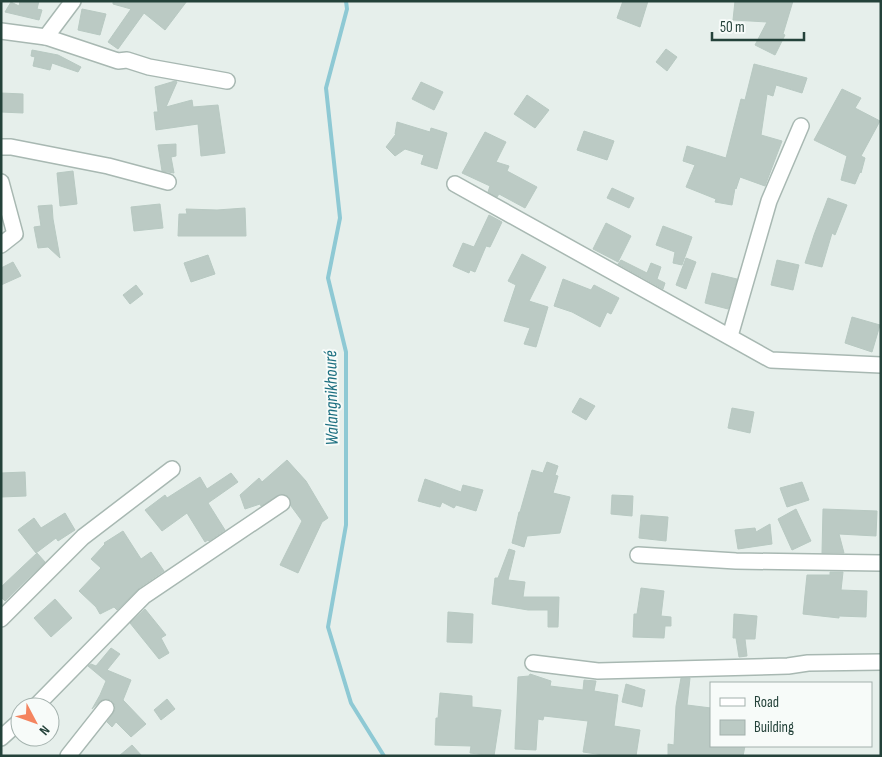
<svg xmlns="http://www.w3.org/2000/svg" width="882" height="757" viewBox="0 0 882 757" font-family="'Sofia Sans Condensed',sans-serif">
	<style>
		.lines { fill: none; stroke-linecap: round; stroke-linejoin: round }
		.stream { stroke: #8ec9d4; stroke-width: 4 }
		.building { fill: #bbcac4; stroke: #b8c9c2 }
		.minor-casing { stroke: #a8b8b2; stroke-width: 18 }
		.minor { stroke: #fff; stroke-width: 15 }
		.labels { text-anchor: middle; stroke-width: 4; stroke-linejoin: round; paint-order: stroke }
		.water-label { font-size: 18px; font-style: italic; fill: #1c6f80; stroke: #f7fbf9 }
	</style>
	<rect width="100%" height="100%" fill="#e6efeb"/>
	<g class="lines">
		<polyline class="stream" points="346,1 347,9 326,88 340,218 328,278 346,352 346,525 328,627 351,703 384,756"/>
	</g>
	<g class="building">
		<polygon points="20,1 39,1 37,9 42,10 39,20 5,12 11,2 19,6"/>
		<polygon points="113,1 187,1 165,30 144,13 118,49 108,42 131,9 113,4"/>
		<polygon points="623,1 648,1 640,27 617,18"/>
		<polygon points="735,1 793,1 783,34 785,35 775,55 755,45 767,22 733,20"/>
		<polygon points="82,9 106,14 100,35 78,30"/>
		<polygon points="666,49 677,57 667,71 656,62"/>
		<polygon points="32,50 58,55 81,67 78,72 52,63 50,70 33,66 35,57 31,56"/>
		<polygon points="754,64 807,78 802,93 776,85 773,96 767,94 761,135 782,141 765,186 740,177 736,189 735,188 732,205 715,202 716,199 686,187 695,165 683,161 687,146 726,158 741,99 745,100"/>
		<polygon points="175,81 177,82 166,107 192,100 193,107 218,105 225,153 201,156 198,124 156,130 154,112 158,112 155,87"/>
		<polygon points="421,82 443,92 434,110 412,99"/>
		<polygon points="842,89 861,98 855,108 880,121 861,156 865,158 861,173 860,172 855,184 841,180 847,156 814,140"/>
		<polygon points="1,93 23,94 23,113 1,112"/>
		<polygon points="527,95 549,110 535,128 514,114"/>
		<polygon points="397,122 430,132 431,128 447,133 437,169 421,164 424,155 405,149 395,156 386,147 396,134 395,134"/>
		<polygon points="584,131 614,141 607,160 577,150"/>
		<polygon points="485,132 506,142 496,162 509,166 507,171 537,187 525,208 499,194 497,197 488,192 490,186 462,173"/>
		<polygon points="176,144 176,156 171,157 174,173 162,171 158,145"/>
		<polygon points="73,171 77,204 60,206 57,173"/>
		<polygon points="612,188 634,198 629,208 607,198"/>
		<polygon points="828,198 847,205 835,235 832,233 822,267 805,263 814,235"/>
		<polygon points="160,204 163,228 134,231 131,207"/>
		<polygon points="52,205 53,219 60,258 48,247 38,248 34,227 41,226 38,206"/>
		<polygon points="245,208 246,236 178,236 179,214 187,214 186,209 217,210"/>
		<polygon points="489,215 502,222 490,247 486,246 475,272 470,270 469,273 453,266 463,243 474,247"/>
		<polygon points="606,223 631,236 618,262 593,249"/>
		<polygon points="663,226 692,237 682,265 673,263 675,252 656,245"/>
		<polygon points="522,254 546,267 529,301 548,307 536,347 524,344 530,328 504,321 516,285 508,281"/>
		<polygon points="208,255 215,274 191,282 184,263"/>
		<polygon points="686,258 696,262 686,289 676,285"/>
		<polygon points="621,260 647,273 651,263 661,267 657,279 665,283 663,289 618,264"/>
		<polygon points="777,260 799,265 793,290 771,285"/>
		<polygon points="13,262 21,276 1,285 1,268"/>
		<polygon points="712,273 737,279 728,309 705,303"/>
		<polygon points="563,279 591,290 594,285 619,298 611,314 607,312 600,327 572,312 554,306"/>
		<polygon points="136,285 143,294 130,304 123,295"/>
		<polygon points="852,317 880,325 872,352 845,343"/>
		<polygon points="580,398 595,406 586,420 572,412"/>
		<polygon points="732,408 754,412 750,433 728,428"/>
		<polygon points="287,460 306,481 328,518 322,522 298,573 280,565 302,521 291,506 289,497 281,494 261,506 260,504 245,509 240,495 259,478 262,482"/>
		<polygon points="547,462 558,466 555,475 558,476 553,493 570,497 560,533 527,536 524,547 512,543 519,512 520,512 532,470 543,473"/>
		<polygon points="25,472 26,496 1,497 1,473"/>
		<polygon points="231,473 238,482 208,503 225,530 209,541 208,540 205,542 187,513 162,531 145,510 165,495 167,498 200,477 207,489"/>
		<polygon points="425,479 461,492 463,485 483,490 476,511 456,505 454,508 442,502 440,507 418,501"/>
		<polygon points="802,482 809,500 787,507 780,488"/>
		<polygon points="612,495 633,496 632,516 611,514"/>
		<polygon points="796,509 811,541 792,550 778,519"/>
		<polygon points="823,509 877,511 876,536 839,534 844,553 822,553"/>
		<polygon points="65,513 75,530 58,541 56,538 36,553 18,530 34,518 41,528"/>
		<polygon points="641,515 668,517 666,541 639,538"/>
		<polygon points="770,524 772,544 738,549 735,530 755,528 756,532"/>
		<polygon points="123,531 141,559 151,552 164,571 139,588 117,610 114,607 100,614 96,607 79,591 101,568 91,559 105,544 104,543"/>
		<polygon points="509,549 515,551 508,580 525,582 523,597 559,597 558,627 548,627 548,610 528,610 492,604 495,578 498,578"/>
		<polygon points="37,553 45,562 5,601 1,597 1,587"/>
		<polygon points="830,572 843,572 841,590 867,591 866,617 839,616 839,618 803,614 807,575 830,575"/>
		<polygon points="641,588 664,591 661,616 671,617 671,626 665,626 664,638 633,637 634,614 637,614"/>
		<polygon points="55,599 72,618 51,637 34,618"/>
		<polygon points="145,609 166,635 161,638 169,653 159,659 130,623"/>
		<polygon points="448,612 473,614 472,643 447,642"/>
		<polygon points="734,614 757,616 755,639 745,639 747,656 739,657 736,638 733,638"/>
		<polygon points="111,648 120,654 107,670 131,680 123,700 146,724 131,737 116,722 112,727 107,722 115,710 115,705 111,700 107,699 102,700 92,709 100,695 106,681 88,666 91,664 96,666"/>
		<polygon points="530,674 551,681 550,686 583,690 584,680 596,681 594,691 618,695 614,726 640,730 636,756 610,756 583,752 588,721 544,716 543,720 538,719 536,750 515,749 518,677 529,676"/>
		<polygon points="681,678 690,678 687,705 711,708 711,746 745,746 743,756 668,756 668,744 674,745 676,706"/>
		<polygon points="626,684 645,690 642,707 622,702"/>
		<polygon points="440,693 472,696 472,707 501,710 494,756 470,753 471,746 435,745 436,718 438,718"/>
		<polygon points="167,699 175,709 161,720 154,710"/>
		<polygon points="132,745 142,756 119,756"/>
	</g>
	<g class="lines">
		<g class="minor-casing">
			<g id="minor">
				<polyline points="1,31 46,37 118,61 127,60 149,67 227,81"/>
				<polyline points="46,37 73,1"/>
				<polyline points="1,147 11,147 108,166 168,182"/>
				<polyline points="1,182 15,234 1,245"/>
				<polyline points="455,184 771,360 881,365"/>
				<polyline points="730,336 769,201 801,126"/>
				<polyline points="638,555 736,561 881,563"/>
				<polyline points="1,619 83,537 172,469"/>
				<polyline points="533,663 598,671 788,666 808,663 881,662"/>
				<polyline points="35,707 144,596 282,503"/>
				<polyline points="1,738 20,721"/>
				<polyline points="68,756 106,708"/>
			</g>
		</g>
		<use href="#minor" class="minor"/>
	</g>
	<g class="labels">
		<g class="water-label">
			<text transform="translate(331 398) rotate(-91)" y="6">Walangnikhouré</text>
		</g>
	</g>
	<rect width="882" height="757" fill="none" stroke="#24423a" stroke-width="5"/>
	<rect x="710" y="682" width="162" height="65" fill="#f7fbf9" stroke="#a3b1ad"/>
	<rect x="720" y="698" width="25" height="8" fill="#ffffff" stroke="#a3b1ad"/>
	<text x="754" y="707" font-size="15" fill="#24423a">Road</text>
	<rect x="720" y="720" width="25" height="15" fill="#bbcac4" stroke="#a3b1ad"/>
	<text x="754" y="732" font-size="15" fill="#24423a">Building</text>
	<g transform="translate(35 722) rotate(131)"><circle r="24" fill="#f7fbf9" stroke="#a3b1ad"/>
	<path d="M0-4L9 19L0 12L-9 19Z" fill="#f4845f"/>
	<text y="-8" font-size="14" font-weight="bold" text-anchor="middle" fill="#24423a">N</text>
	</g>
	<path d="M712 32v8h92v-8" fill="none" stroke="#24423a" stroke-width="2.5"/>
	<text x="720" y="32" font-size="15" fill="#24423a" stroke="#f7fbf9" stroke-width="4" paint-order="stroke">50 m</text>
</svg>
